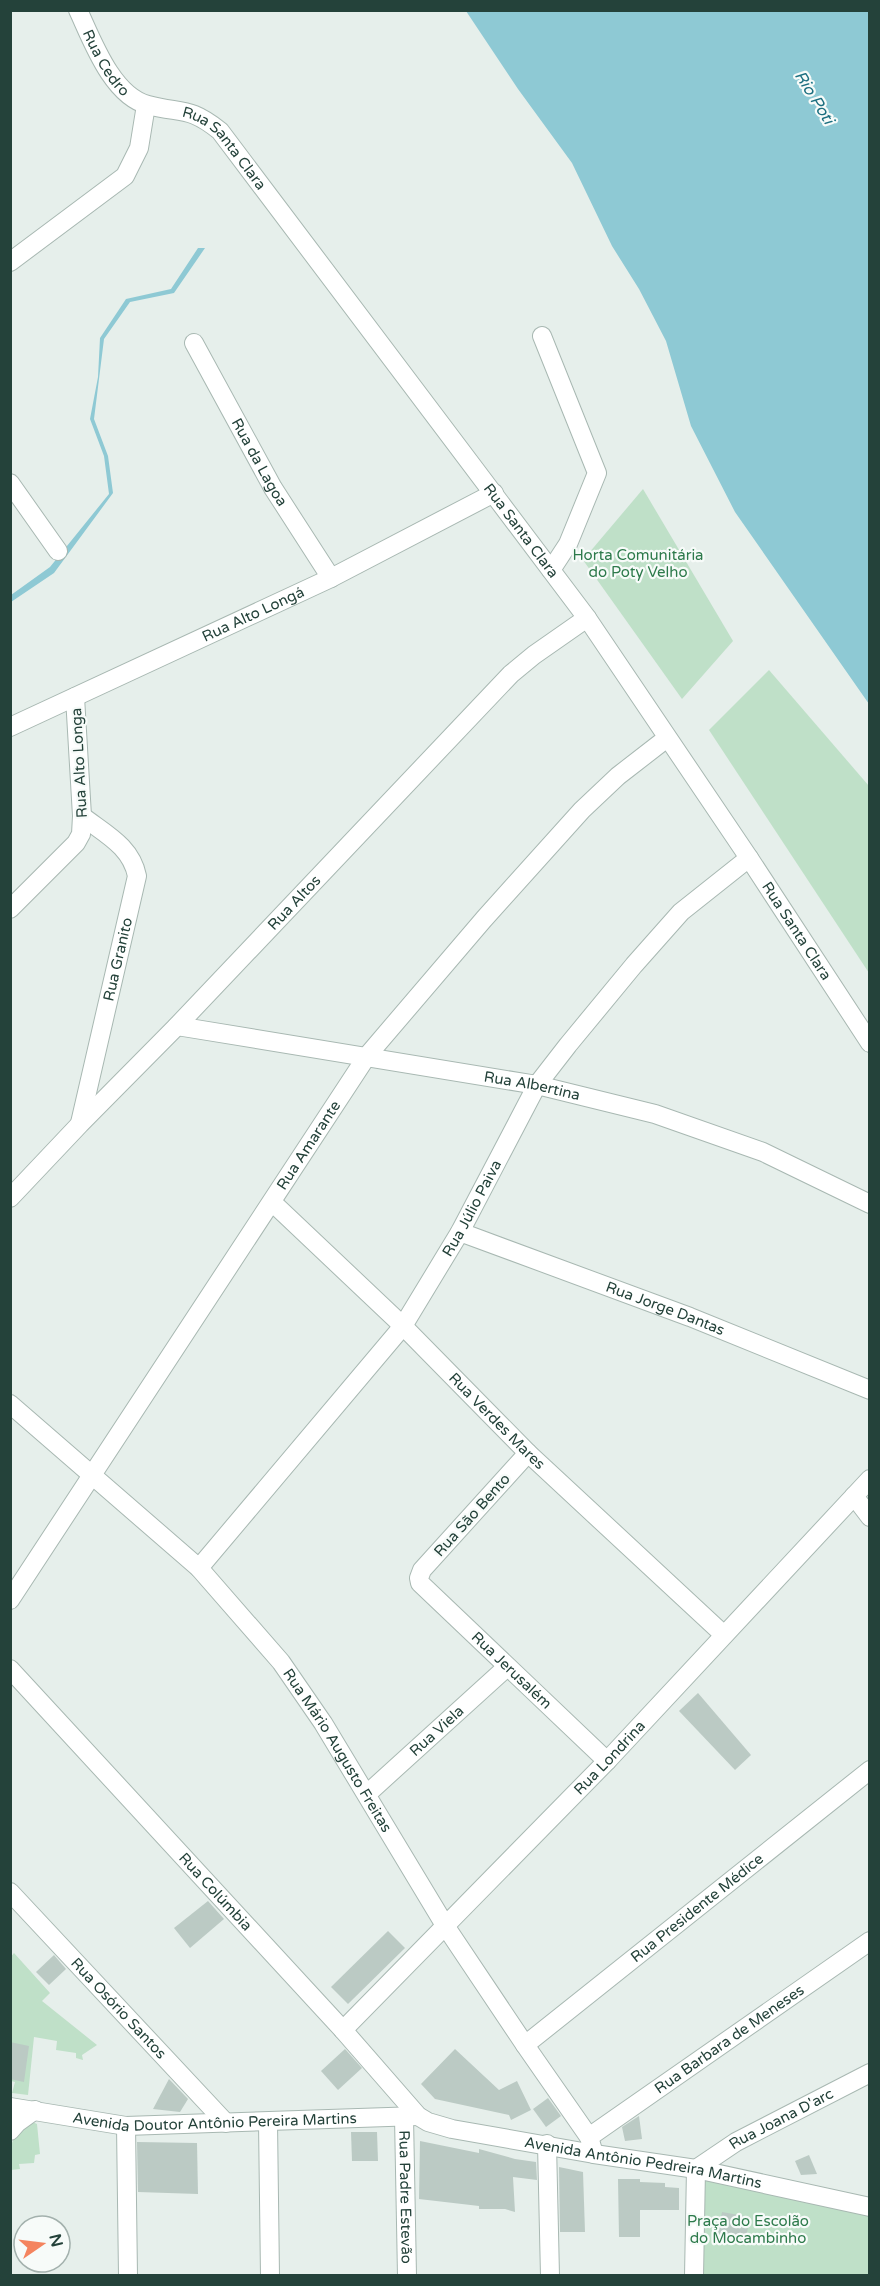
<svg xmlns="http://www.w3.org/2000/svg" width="880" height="2286" viewBox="0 0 880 2286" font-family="'Varela Round',sans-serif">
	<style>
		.green { fill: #bfe0c8 }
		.water { fill: #8ec9d4 }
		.building { fill: #bbcac4 }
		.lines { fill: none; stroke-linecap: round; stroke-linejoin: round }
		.minor-casing { stroke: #a8b8b2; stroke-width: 20 }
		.minor { stroke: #fff; stroke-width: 18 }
		.labels { text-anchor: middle; stroke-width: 4.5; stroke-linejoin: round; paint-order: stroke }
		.street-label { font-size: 15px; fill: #24423a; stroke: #f7fbf9 }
		.park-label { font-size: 15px; fill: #2d7a4b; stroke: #f7fbf9 }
		.water-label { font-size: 16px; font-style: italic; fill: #1c6f80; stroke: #f7fbf9 }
	</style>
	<rect width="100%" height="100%" fill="#e6efeb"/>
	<g class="green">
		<polygon points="643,489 733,641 682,699 583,560"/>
		<polygon points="769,670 869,786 869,973 709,730"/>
		<polygon points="14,1953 50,1993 42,2001 97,2045 82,2055 83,2060 76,2058 76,2053 56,2050 57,2041 34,2037 28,2095 12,2093 15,2082 11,2081 10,1958"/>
		<path d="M30,2121L37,2124L40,2154L35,2155L34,2163L19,2164L20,2169L11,2170C11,2141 8,2141 30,2121Z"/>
		<polygon points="700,2172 869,2205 869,2275 702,2275"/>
	</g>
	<g class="water">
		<polygon points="466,11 869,11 869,704 735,512 691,426 666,341 639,289 612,246 572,163 518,89"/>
		<polygon points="198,248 205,248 174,293 130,302 104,339 94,419 108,456 113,493 54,573 11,602 11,595 50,567 109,494 104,456 90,419 98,377 100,338 126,299 171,289"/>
	</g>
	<g class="building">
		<polygon points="698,1693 751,1755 735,1770 679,1711"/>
		<polygon points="208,1901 224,1919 190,1948 174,1928"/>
		<polygon points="388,1931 405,1948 348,2004 331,1987"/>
		<polygon points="54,1955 66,1969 49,1985 36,1972"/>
		<polygon points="10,2042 29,2046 24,2082 10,2079"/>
		<polygon points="345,2049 362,2068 338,2090 321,2071"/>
		<polygon points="455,2049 499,2090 517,2081 531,2110 511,2120 509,2115 435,2099 421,2084"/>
		<polygon points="169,2079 188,2099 180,2112 153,2109"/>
		<polygon points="548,2098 561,2116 546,2127 533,2109"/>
		<polygon points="639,2116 642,2139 625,2141 622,2127"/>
		<polygon points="351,2132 377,2132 378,2161 352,2161"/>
		<polygon points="420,2141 479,2153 479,2149 515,2159 536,2162 537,2180 513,2177 515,2212 505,2209 479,2209 479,2206 419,2199"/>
		<polygon points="137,2142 197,2143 198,2194 138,2192"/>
		<polygon points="809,2155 817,2174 801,2175 795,2161"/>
		<polygon points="559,2167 583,2172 585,2232 560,2232"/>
		<polygon points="618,2179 640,2179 640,2182 665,2183 665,2187 679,2188 679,2210 640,2210 640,2237 619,2237"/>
		<polygon points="722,2212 750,2217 746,2238 718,2233"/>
	</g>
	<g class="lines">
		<g class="minor-casing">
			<g id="minor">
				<path id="s1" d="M78,10C92,40 112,96 148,105C182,114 189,106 220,131L587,618L749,858L870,1043"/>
				<polyline points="10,262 125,176 139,148 146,105"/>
				<polyline points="542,336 597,473 568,544 551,570"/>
				<path id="s2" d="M194,343L273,488L331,578"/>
				<polyline points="10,483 58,551"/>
				<path id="s3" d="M10,727L331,578L494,493"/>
				<polyline points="10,909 76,843 81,834 82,816 75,697"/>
				<path id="s4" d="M177,1026L537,1085L655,1114L763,1152L870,1204"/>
				<path id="s5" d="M80,1123L137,876C131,846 105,834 82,816"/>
				<path id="s6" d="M10,1198L80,1124L177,1026L511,674L534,655L587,618"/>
				<path id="s7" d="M272,1202L403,1326L528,1453L724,1635"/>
				<path id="s8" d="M460,1232L690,1317L870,1390"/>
				<path id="s9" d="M10,1404L199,1568L281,1662L323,1723L446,1927L525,2045L589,2137L594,2154"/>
				<path id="s10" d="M528,1453L422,1570L419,1578L420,1583L607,1761"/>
				<polyline points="854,1496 870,1517"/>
				<path id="s11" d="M199,1568L403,1326L460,1232L537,1085L568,1045L634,965L681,912L749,858"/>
				<path id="s12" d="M10,1600L367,1056L484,919L582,810L618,776L667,738"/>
				<path id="s13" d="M10,1669L343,2030L418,2116L428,2122L452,2129L594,2154L696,2169L870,2207"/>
				<path id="s14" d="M367,1794L507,1667"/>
				<path id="s15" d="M10,1892L226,2123"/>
				<path id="s16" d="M343,2030L607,1761L870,1479"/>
				<path id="s17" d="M525,2045L870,1770"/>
				<path id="s18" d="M10,2107L126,2126L418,2116"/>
				<path id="s19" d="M404,2117L407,2276"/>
				<polyline points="268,2122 270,2276"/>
				<polyline points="126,2126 128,2276"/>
				<polyline points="10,2131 17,2123 35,2110"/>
				<path id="s20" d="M589,2137L870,1941"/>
				<polyline points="547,2144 550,2276"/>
				<path id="s21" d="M694,2276L696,2169L736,2142L870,2073"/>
			</g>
		</g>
		<use href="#minor" class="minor"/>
	</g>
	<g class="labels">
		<g class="street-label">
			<text dy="5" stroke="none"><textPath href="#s1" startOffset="60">Rua Cedro</textPath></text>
			<text dy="5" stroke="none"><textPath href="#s1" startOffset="214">Rua Santa Clara</textPath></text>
			<text dy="5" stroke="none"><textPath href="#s2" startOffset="136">Rua da Lagoa</textPath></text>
			<text dy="5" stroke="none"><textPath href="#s1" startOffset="700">Rua Santa Clara</textPath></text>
			<text dy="5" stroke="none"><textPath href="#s3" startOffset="268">Rua Alto Longá</textPath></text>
			<text transform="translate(79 763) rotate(-93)" y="5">Rua Alto Longa</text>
			<text dy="5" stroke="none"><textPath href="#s6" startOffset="410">Rua Altos</textPath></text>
			<text dy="5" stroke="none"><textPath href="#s1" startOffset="1186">Rua Santa Clara</textPath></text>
			<text dy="5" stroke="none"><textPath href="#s5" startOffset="168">Rua Granito</textPath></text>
			<text dy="5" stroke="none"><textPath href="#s4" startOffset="360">Rua Albertina</textPath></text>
			<text dy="5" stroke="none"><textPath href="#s12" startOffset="544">Rua Amarante</textPath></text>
			<text dy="5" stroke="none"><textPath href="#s11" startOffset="453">Rua Júlio Paiva</textPath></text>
			<text dy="5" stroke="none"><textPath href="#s8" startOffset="219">Rua Jorge Dantas</textPath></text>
			<text dy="5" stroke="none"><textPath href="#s7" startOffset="314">Rua Verdes Mares</textPath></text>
			<text transform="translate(472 1515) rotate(-48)" y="5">Rua São Bento</text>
			<text dy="5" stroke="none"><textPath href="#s10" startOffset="298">Rua Jerusalém</textPath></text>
			<text dy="5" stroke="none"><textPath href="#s14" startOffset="94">Rua Viela</textPath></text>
			<text dy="5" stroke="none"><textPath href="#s9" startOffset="480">Rua Mário Augusto Freitas</textPath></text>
			<text dy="5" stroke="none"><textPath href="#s16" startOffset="381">Rua Londrina</textPath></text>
			<text dy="5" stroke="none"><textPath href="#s13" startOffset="303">Rua Colúmbia</textPath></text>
			<text dy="5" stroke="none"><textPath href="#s17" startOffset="220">Rua Presidente Médice</textPath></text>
			<text dy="5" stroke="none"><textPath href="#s15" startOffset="159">Rua Osório Santos</textPath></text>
			<text dy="5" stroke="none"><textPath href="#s20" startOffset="171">Rua Barbara de Meneses</textPath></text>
			<text dy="5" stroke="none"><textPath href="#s18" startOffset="206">Avenida Doutor Antônio Pereira Martins</textPath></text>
			<text dy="5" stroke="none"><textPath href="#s21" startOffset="206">Rua Joana D'arc</textPath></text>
			<text dy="5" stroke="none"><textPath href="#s13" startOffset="836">Avenida Antônio Pedreira Martins</textPath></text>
			<text dy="5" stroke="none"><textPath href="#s19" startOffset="80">Rua Padre Estevão</textPath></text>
		</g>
		<g class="park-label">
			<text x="638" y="560">Horta Comunitária<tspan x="638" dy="17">do Poty Velho</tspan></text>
			<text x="748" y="2226">Praça do Escolão<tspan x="748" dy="17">do Mocambinho</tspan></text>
		</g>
		<g class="water-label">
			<text transform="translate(815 97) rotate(58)" y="6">Rio Poti</text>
		</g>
	</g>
	<rect width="880" height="2286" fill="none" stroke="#24423a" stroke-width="24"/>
	<g transform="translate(42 2244) rotate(76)"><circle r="28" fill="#f7fbf9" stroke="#a3b1ad" stroke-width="1.5"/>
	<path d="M0-4.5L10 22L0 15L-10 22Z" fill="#f4845f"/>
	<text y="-9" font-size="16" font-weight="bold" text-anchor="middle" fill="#24423a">N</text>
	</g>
</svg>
